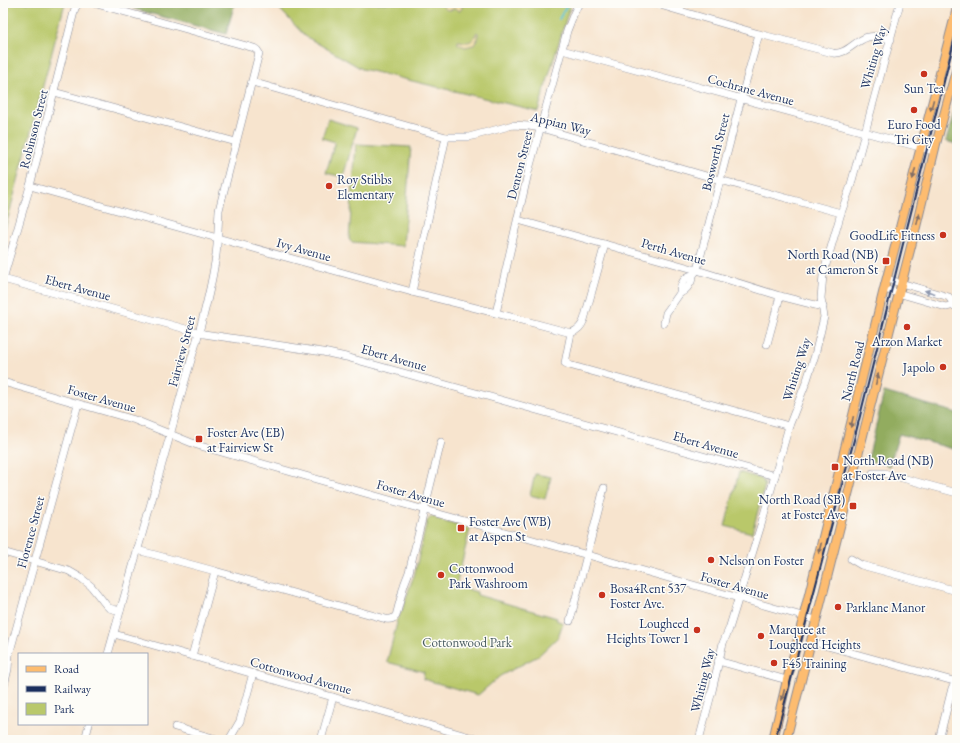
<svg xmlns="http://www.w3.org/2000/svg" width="960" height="743" viewBox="0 0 960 743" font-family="'EB Garamond',serif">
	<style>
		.green { fill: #b9c86b; stroke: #6a7c64 }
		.forest { fill: #92ac5f; stroke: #566e5e }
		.sand { fill: #eeda9e; stroke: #84847e }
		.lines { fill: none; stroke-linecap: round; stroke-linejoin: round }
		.stream { stroke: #58c2d3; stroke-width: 2 }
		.minor-casing { stroke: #898a96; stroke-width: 8 }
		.major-casing { stroke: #898a96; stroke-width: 10 }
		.minor { stroke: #fff; stroke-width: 7 }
		.major { stroke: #fdbc6f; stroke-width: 8 }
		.rail { stroke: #1b2f5e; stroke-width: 2 }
		.oneway { fill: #816e66 }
		.oneway2 { fill: #8d97ae }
		.poi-dot { fill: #c8321e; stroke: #fdfcf7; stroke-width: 1.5 }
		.labels { text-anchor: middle; stroke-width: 3; stroke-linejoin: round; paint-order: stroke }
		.street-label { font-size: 13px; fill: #1b2f5e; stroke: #fdfcf7 }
		.poi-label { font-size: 13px; fill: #1b2f5e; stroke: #fdfcf7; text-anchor: start }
		.park-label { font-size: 13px; fill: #4a5d62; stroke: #fdfcf7 }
	</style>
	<rect width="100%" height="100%" fill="#fdfcf7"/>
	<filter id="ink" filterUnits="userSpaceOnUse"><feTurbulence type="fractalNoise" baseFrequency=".025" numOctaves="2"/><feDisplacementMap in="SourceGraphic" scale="8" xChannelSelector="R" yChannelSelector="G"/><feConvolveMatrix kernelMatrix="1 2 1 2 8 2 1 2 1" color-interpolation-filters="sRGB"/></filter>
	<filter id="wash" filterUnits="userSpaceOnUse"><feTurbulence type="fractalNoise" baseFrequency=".012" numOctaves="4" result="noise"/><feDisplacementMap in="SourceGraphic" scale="16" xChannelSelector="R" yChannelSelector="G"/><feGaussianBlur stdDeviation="0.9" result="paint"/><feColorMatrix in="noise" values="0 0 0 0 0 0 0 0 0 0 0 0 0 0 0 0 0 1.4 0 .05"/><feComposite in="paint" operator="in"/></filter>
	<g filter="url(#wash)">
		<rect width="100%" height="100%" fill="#f7e4ce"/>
		<g class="green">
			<polygon points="3,3 65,3 3,237"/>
			<polygon points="274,3 571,3 538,111 362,69 305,36"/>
			<polygon points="328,119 357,128 343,177 326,173 335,142 322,138"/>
			<polygon points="356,144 411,147 403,246 351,242 349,239"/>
			<polygon points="739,472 762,479 765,485 752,533 725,526"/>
			<polygon points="535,474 551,477 545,499 530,495"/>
			<path d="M431,517C435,517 436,518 438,520L470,529L456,586L477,592V595L557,618L556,620L563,623L558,637L538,656L500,676L478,695L423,679L424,672L387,662L397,623L396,621C404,612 408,588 414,576L427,521Z"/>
		</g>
		<g class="forest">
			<polygon points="131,3 235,3 226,34 134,9"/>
			<polygon points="957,101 957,149 956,148 956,144 946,141"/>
			<polygon points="884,392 957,413 957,450 899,434 889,466 877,461 869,463 868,459"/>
		</g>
		<g class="sand">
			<path d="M445,3C450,3 458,3 462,6V8L460,11L454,8C450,11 447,11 443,7Z"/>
			<path d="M477,32L478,33V38L474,45L465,47L458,44V41H459C471,43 471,43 477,32Z"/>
		</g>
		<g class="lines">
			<polyline class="stream" points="559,19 568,3"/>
		</g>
	</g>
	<g filter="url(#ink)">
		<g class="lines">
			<g class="minor-casing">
				<g id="minor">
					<path d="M93,3L254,48L257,50L259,53L219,210C218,227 218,245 215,262C208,305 195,346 183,388C159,477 133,565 108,654"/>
					<path d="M653,3L759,34L833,53C847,55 855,40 868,37C875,35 883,38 891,39"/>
					<polyline points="562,50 934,151"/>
					<polyline points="252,82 446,137 469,137 513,125 529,126 541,128 720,180 841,213"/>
					<polyline points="54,92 236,142"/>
					<polyline points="30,186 412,292 496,313 571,333"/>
					<polyline points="518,220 697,270 780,296 823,307"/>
					<path d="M605,244L584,320C581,327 578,330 571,333L565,363L569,365L789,426"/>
					<polyline points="3,279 204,334 323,352 346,357 775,476"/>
					<polyline points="3,279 30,186 75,8 79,3"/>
					<polyline points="887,279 949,297 954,305"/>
					<polyline points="884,289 946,307 954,305 957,306"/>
					<polyline points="412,292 446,137"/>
					<path d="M680,293C680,285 684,276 693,275"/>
					<polyline points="496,313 528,173 567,31 574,13 579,3"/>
					<polyline points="664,323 666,313 680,293 684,291 687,288 691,282 693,275 697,270 741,99 759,34"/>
					<polyline points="767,344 780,296"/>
					<polyline points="3,382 135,420 197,445 432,512 595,557 816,620"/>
					<polyline points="873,473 884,473 957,493"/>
					<polyline points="137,550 215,571"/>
					<polyline points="3,552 69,571 81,578 91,586 106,605 109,608 120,611"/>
					<polyline points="851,559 861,565 957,591"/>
					<polyline points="570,621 604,488"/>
					<polyline points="114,634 192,656 480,740"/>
					<polyline points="820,644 957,682"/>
					<path d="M192,656L215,571L386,619C390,620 393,619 396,616L404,585L409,572L441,442"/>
					<polyline points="718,661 787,680"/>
					<polyline points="3,690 8,669 9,655 78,404"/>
					<polyline points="175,727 220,740"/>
					<polyline points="85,740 89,724"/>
					<polyline points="229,740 240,721 253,673"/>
					<polyline points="321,740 333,697"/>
					<polyline points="699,740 712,691 723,643 729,629 761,525 789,426 807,380 815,355 824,317 821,298 823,275 841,213 850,188 900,3"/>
					<polyline points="939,740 952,688 957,681"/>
				</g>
			</g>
			<g class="major-casing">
				<g id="major">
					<polyline points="773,740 787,680 798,639 884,289 957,8"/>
					<polyline points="786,740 899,293 916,227 936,144 957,67"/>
				</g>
			</g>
			<use href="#minor" class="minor"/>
			<use href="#major" class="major"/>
			<polyline class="rail" points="775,740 855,436 905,236 957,30"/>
		</g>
		<defs><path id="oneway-solid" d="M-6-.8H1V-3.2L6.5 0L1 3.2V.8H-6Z"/></defs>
		<g class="oneway">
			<use href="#oneway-solid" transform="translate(932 105) rotate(105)"/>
			<use href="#oneway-solid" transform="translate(914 174) rotate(104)"/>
			<use href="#oneway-solid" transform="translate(918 219) rotate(-77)"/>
			<use href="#oneway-solid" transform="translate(877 379) rotate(-76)"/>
			<use href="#oneway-solid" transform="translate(852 422) rotate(104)"/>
			<use href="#oneway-solid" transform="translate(820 548) rotate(104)"/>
			<use href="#oneway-solid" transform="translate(783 695) rotate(104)"/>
		</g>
		<use class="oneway2" href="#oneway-solid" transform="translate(930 292) rotate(-164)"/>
	</g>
	<g class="poi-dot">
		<circle cx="924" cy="74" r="4"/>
		<circle cx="914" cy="110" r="4"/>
		<circle cx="329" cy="186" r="4"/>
		<circle cx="943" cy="235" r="4"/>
		<rect x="882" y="257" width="8" height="8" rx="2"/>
		<circle cx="907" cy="327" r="4"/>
		<circle cx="943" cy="367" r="4"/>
		<rect x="195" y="435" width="8" height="8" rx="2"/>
		<rect x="831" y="463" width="8" height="8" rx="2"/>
		<rect x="849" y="502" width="8" height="8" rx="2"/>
		<rect x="457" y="524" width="8" height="8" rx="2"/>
		<circle cx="711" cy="560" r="4"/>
		<circle cx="441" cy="575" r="4"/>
		<circle cx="602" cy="595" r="4"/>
		<circle cx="838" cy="607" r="4"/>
		<circle cx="697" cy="630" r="4"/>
		<circle cx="761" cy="636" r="4"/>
		<circle cx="774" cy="663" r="4"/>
	</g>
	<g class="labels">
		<g class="street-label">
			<text transform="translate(873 57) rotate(-74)" y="5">Whiting Way</text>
			<text transform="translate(751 89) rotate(15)" y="5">Cochrane Avenue</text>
			<text transform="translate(561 123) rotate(14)" y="5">Appian Way</text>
			<text transform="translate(33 129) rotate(-76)" y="5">Robinson Street</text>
			<text transform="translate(715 152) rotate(-76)" y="5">Bosworth Street</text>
			<text transform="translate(519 165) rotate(-76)" y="5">Denton Street</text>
			<text transform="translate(304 249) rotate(16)" y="5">Ivy Avenue</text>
			<text transform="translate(674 251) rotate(16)" y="5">Perth Avenue</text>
			<text transform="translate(78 287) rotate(15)" y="5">Ebert Avenue</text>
			<text transform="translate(181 351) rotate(-75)" y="5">Fairview Street</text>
			<text transform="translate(394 357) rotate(16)" y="5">Ebert Avenue</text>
			<text transform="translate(796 369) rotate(-72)" y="5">Whiting Way</text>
			<text transform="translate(852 371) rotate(-76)" y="5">North Road</text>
			<text transform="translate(102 398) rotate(16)" y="5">Foster Avenue</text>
			<text transform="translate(706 444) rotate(16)" y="5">Ebert Avenue</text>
			<text transform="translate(411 493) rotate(16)" y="5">Foster Avenue</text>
			<text transform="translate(30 532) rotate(-75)" y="5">Florence Street</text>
			<text transform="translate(735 585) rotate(16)" y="5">Foster Avenue</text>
			<text transform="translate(301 675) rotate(16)" y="5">Cottonwood Avenue</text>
			<text transform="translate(702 680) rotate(-76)" y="5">Whiting Way</text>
		</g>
		<g class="poi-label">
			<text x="924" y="93" text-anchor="middle">Sun Tea</text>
			<text x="914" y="129" text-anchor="middle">Euro Food<tspan x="914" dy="15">Tri City</tspan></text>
			<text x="337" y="184">Roy Stibbs<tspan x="337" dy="15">Elementary</tspan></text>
			<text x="935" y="240" text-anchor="end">GoodLife Fitness</text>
			<text x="878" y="259" text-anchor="end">North Road (NB)<tspan x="878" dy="15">at Cameron St</tspan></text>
			<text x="907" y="346" text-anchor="middle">Arzon Market</text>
			<text x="935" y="372" text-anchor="end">Japolo</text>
			<text x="207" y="437">Foster Ave (EB)<tspan x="207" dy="15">at Fairview St</tspan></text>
			<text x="843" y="465">North Road (NB)<tspan x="843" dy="15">at Foster Ave</tspan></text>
			<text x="845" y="504" text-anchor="end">North Road (SB)<tspan x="845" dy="15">at Foster Ave</tspan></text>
			<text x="469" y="526">Foster Ave (WB)<tspan x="469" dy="15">at Aspen St</tspan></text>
			<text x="719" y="565">Nelson on Foster</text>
			<text x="449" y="573">Cottonwood<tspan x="449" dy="15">Park Washroom</tspan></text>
			<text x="610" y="593">Bosa4Rent 537<tspan x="610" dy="15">Foster Ave.</tspan></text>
			<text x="846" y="612">Parklane Manor</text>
			<text x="689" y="628" text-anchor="end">Lougheed<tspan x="689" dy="15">Heights Tower 1</tspan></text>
			<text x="769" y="634">Marquee at<tspan x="769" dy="15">Lougheed Heights</tspan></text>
			<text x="782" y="668">F45 Training</text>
		</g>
		<g class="park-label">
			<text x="467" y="647">Cottonwood Park</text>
		</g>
	</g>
	<rect width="960" height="743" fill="none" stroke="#fdfcf7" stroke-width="16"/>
	<rect x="18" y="653" width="130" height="72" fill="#fdfcf7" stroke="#a3aaba"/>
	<rect x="26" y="666" width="20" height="6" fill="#fdbc6f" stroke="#a3aaba"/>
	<text x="54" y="673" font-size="12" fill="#1b2f5e">Road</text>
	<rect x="26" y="686" width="20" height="6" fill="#1b2f5e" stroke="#a3aaba"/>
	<text x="54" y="693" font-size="12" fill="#1b2f5e">Railway</text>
	<rect x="26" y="703" width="20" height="12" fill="#b9c86b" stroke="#a3aaba"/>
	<text x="54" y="713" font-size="12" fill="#1b2f5e">Park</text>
</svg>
